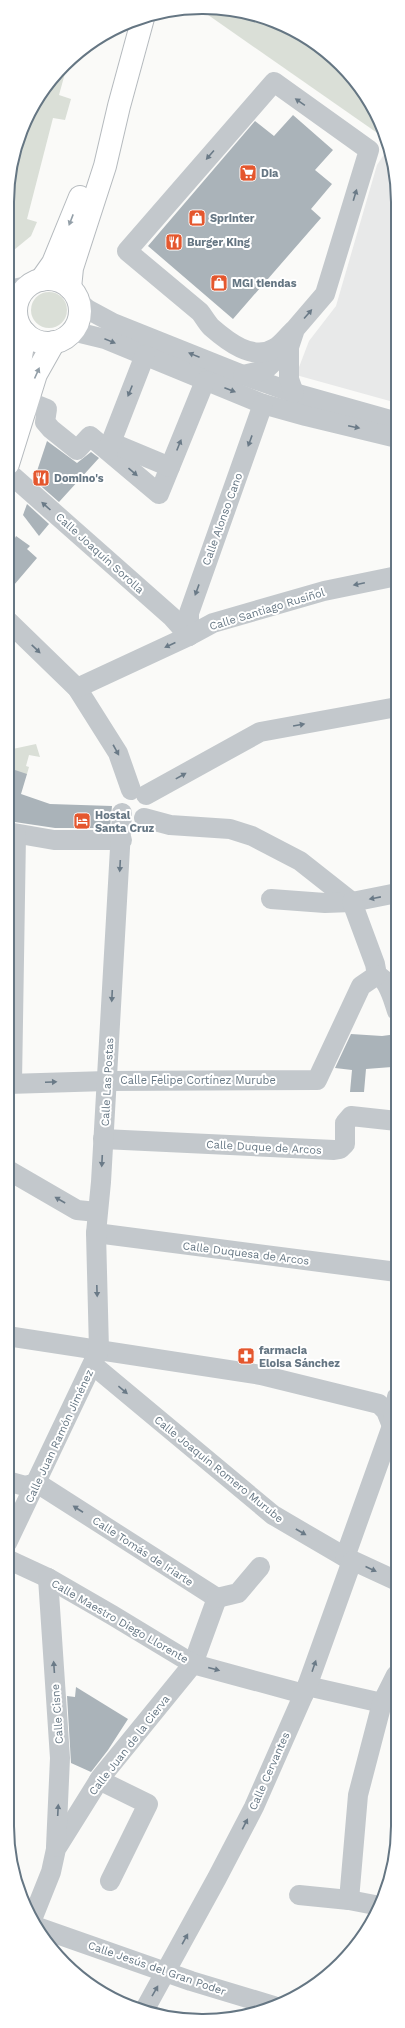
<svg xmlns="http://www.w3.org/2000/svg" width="405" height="2028" viewBox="0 0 405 2028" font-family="'Work Sans',sans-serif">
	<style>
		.built { fill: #e8e9e9 }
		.green { fill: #dadfd7 }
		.building { fill: #aab3b9 }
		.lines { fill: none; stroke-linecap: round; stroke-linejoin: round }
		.major-casing { stroke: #b5babe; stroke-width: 24 }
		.minor { stroke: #c3c8cc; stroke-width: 20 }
		.major { stroke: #fff; stroke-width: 22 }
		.oneway { fill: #6a7a87 }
		.oneway2 { fill: #939fa8 }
		.labels { text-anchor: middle; stroke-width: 4; stroke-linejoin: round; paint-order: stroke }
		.poi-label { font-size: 11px; font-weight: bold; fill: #657683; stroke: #fff; text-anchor: start }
		.street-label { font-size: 11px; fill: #657683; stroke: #fff }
		.rim { fill: none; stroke: #657683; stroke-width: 2 }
	</style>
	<rect width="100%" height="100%" fill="#fafaf8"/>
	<polygon class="built" points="387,150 398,189 397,403 296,375 309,341 336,306 377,165"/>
	<g class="green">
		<polygon points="228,9 289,27 341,64 378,116 383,137 201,10"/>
		<polygon points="67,66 59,95 71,99 65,120 53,118 27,219 37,222 31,236 9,254 9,177 33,105"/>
		<circle cx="49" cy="310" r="18"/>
		<polygon points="36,744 40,757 29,755 26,766 29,767 27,774 8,791 8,750"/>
	</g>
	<g class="building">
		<polygon points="293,115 333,150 315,170 332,184 311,209 321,218 233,319 148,246 255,121 274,136"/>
		<polygon points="47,441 77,463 91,452 99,458 59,502 34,480"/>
		<polygon points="27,504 49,524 39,536 23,515"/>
		<polygon points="16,536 30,546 27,549 37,558 8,592 8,552"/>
		<polygon points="15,770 27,774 21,794 50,804 112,806 110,828 55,828 8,821 8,790"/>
		<polygon points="351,1034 382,1036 397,1034 397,1059 391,1059 392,1067 366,1069 364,1092 350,1092 352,1070 335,1068"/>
		<polygon points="76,1687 128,1719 108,1750 91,1772 71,1763 67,1696 75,1697"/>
	</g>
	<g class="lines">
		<g class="major-casing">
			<g id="major">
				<circle cx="48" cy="311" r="32"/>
				<polyline points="41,280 53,263 80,197"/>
				<polyline points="70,288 72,268 105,166 119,106 143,18"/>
				<polyline points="8,408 20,363 25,333"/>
				<polyline points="8,464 36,374 54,342"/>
			</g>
		</g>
		<g class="minor">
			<polyline points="9,290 27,286"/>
			<polyline points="78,301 87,309 113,323 243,375 294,393 397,422"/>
			<polyline points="9,313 17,316"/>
			<polyline points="72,331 105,339 263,404 306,416 397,438"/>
			<polyline points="243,375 265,370 289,347"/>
			<path d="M294,393L289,379V347L295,329L325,294L369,150L274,82L127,251L200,312C204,317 207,323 211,327C227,341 253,362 275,348C282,344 288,335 295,329"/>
			<polyline points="37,405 47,409 45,422 51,429 77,450 90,436 159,494 205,381"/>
			<polyline points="110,442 170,467"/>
			<polyline points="108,450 145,355"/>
			<polyline points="8,472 172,617 189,636"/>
			<polyline points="8,621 77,688 118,753 131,790"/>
			<polyline points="189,636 189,613 263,404"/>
			<polyline points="77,688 189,636 213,623 324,591 397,576"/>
			<polyline points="146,795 260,732 397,707"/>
			<polyline points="144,818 170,825 230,829 252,836 300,861 352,902"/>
			<polyline points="8,832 54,840 122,840"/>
			<polyline points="271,899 325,903 352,902 397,893"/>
			<path d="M352,902L375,964L377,975C389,980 393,1000 397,1011"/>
			<polyline points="12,1083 16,835"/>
			<polyline points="8,1084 107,1081 317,1080 361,986 377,975"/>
			<polyline points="103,1139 334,1150 340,1149 345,1144 345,1123 351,1116 397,1121"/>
			<polyline points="8,1170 77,1210 97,1212"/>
			<polyline points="96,1233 397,1272"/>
			<polyline points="7,1336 261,1375 379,1404 386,1411 392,1426"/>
			<polyline points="93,1365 273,1515 345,1557 397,1581"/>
			<polyline points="7,1481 25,1486 37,1483 217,1598 193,1664 101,1777 56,1849 51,1872 33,1917"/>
			<polyline points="7,1543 99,1350 96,1233 101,1182 122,813"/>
			<polyline points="345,1557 392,1426 397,1397"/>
			<polyline points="7,1559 48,1578 112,1615 193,1664 304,1694"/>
			<polyline points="48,1578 60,1758 56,1847"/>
			<polyline points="217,1598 238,1593 260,1567"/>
			<polyline points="307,1686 382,1703"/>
			<polyline points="99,1780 148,1804 110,1881"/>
			<polyline points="299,1895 349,1900 380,1906"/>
			<polyline points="349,1900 358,1795 382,1703 396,1675"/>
			<polyline points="40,1928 191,1981 274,2006"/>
			<polyline points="145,2009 217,1878 254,1807 306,1689 352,1561"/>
		</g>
		<use href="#major" class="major"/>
	</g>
	<defs><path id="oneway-solid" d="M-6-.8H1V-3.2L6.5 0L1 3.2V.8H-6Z"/></defs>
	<g class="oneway">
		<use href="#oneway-solid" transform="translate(300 102) rotate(-145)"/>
		<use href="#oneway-solid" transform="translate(210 155) rotate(131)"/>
		<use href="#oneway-solid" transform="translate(355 195) rotate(-73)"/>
		<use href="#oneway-solid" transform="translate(308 314) rotate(-49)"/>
		<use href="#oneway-solid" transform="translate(110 341) rotate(22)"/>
		<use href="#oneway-solid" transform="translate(194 355) rotate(-158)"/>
		<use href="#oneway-solid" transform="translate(230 390) rotate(21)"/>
		<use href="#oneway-solid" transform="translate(130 391) rotate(112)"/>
		<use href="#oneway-solid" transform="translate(354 427) rotate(12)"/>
		<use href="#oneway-solid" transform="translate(250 441) rotate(110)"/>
		<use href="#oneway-solid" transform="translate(179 445) rotate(-68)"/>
		<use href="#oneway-solid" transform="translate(133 472) rotate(41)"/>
		<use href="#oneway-solid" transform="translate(46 506) rotate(-138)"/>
		<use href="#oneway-solid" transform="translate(359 584) rotate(168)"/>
		<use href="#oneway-solid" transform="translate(197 590) rotate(110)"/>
		<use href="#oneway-solid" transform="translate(170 645) rotate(155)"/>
		<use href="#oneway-solid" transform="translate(36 649) rotate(44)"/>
		<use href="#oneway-solid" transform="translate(299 725) rotate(-10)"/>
		<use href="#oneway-solid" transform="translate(116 750) rotate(61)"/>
		<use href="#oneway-solid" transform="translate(181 776) rotate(-29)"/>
		<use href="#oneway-solid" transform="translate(120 866) rotate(93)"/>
		<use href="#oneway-solid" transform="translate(375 898) rotate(169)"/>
		<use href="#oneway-solid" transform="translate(112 996) rotate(93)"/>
		<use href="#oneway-solid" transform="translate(51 1082) rotate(-2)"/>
		<use href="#oneway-solid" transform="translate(102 1161) rotate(93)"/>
		<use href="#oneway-solid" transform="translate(60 1200) rotate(-150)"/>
		<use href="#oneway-solid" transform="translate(97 1291) rotate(88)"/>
		<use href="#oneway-solid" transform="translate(123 1390) rotate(40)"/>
		<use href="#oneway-solid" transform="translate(78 1509) rotate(-147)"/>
		<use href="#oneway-solid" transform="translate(301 1532) rotate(30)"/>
		<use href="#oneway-solid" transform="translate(371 1569) rotate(24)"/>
		<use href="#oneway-solid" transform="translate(314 1666) rotate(-71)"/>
		<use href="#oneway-solid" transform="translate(54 1667) rotate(-94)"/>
		<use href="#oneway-solid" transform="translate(214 1669) rotate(15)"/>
		<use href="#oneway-solid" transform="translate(58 1810) rotate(-87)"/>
		<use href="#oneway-solid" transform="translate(245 1824) rotate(-63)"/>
		<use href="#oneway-solid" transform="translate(185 1939) rotate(-61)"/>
		<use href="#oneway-solid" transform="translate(155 1991) rotate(-60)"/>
	</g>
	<g class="oneway2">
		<use href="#oneway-solid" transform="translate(71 220) rotate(111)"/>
		<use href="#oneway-solid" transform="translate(37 373) rotate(-66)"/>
	</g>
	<defs>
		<g id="supermarket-square" transform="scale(0.9)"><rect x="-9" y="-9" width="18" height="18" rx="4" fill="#e4572e" stroke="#fff"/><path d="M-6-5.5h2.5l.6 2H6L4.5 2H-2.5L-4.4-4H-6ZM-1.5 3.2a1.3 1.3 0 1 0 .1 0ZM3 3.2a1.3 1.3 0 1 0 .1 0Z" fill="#fff"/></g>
		<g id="shop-square" transform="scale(0.9)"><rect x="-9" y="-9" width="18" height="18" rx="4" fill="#e4572e" stroke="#fff"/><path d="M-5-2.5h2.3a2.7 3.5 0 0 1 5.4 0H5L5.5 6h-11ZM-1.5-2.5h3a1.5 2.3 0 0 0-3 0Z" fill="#fff"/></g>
		<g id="restaurant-square" transform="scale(0.9)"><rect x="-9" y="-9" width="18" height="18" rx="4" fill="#e4572e" stroke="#fff"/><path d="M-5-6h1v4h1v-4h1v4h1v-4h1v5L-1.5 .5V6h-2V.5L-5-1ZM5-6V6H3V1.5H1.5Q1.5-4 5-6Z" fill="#fff"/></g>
		<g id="hotel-square" transform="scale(0.9)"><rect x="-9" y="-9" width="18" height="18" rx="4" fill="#e4572e" stroke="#fff"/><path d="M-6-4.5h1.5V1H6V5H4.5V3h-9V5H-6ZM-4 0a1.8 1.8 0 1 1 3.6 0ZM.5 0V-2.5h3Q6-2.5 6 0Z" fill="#fff"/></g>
		<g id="pharmacy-square" transform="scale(0.9)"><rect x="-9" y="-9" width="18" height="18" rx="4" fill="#e4572e" stroke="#fff"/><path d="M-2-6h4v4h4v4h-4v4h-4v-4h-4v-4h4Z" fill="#fff"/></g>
	</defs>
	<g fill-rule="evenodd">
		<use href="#supermarket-square" x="248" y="173"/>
		<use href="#shop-square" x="197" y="218"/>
		<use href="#restaurant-square" x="174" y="242"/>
		<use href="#shop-square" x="219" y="283"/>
		<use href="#restaurant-square" x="41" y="478"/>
		<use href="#hotel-square" x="82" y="821"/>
		<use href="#pharmacy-square" x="246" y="1356"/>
	</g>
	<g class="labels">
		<g class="poi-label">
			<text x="261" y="177">Dia</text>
			<text x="210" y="222">Sprinter</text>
			<text x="187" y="246">Burger King</text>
			<text x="232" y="287">MGi tiendas</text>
			<text x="54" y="482">Domino's</text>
			<text x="95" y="819">Hostal<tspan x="95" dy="13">Santa Cruz</tspan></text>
			<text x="259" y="1354">farmacia<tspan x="259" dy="13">Eloisa Sánchez</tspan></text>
		</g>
		<g class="street-label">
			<text transform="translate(222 519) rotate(-70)" y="4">Calle Alonso Cano</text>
			<text transform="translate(100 553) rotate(42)" y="4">Calle Joaquín Sorolla</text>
			<text transform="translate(267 609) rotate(-17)" y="4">Calle Santiago Rusiñol</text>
			<text x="198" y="1084">Calle Felipe Cortínez Murube</text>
			<text transform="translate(107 1082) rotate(-87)" y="4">Calle Las Postas</text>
			<text transform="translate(264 1147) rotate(3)" y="4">Calle Duque de Arcos</text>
			<text transform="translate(246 1253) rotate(7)" y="4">Calle Duquesa de Arcos</text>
			<text transform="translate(59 1436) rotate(-65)" y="4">Calle Juan Ramón Jiménez</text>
			<text transform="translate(219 1469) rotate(39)" y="4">Calle Joaquín Romero Murube</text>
			<text transform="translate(143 1551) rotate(33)" y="4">Calle Tomás de Iriarte</text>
			<text transform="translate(120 1621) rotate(30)" y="4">Calle Maestro Diego Llorente</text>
			<text transform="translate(57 1714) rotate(-94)" y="4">Calle Cisne</text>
			<text transform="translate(129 1745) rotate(-52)" y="4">Calle Juan de la Cierva</text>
			<text transform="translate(269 1771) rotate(-66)" y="4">Calle Cervantes</text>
			<text transform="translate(157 1968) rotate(19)" y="4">Calle Jesús del Gran Poder</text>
		</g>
	</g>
	<path d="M0 0H405V2028H0ZM202 14H203A188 188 0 0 1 391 202V1826A188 188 0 0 1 203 2014H202A188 188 0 0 1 14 1826V202A188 188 0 0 1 202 14Z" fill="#fff" fill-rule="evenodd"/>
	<path class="rim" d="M202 14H203A188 188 0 0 1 391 202V1826A188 188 0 0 1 203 2014H202A188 188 0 0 1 14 1826V202A188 188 0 0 1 202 14Z"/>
</svg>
